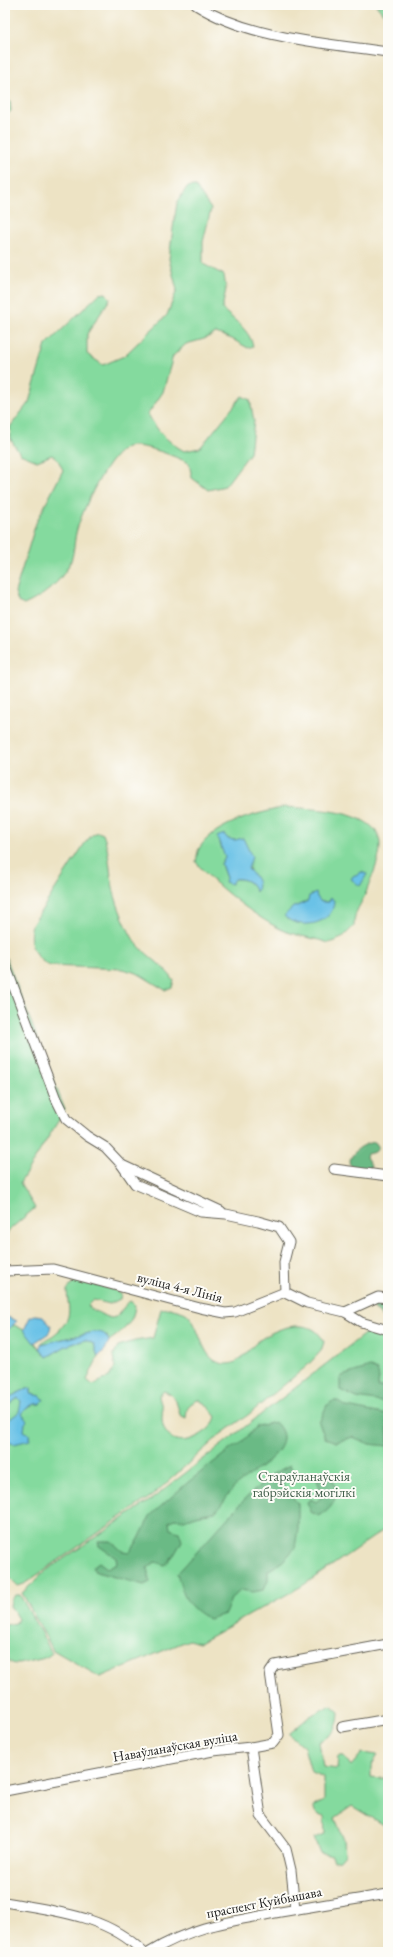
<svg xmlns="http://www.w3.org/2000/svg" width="393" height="1957" viewBox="0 0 393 1957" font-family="'EB Garamond',serif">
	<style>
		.green { fill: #84da9e; stroke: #507b5d; fill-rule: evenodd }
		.forest { fill: #6bba85; stroke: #446b50 }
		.water { fill: #6ac2e7; stroke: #436f82 }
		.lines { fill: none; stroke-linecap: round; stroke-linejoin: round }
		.minor-casing { stroke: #656257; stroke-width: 11 }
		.minor { stroke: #fff; stroke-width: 9 }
		.labels { text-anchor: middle; stroke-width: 4; stroke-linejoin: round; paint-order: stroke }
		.street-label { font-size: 14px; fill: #1c1c1c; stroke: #fdfcf7 }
		.park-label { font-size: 14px; fill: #405e4a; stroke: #fdfcf7 }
	</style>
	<rect width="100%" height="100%" fill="#fdfcf7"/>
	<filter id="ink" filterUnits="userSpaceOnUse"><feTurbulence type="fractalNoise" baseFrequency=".025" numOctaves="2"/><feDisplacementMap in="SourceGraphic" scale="8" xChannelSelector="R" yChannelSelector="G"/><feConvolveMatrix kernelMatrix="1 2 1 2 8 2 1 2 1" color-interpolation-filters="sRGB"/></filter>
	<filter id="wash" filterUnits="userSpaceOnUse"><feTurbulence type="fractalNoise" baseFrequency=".012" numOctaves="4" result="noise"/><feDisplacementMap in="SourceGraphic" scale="16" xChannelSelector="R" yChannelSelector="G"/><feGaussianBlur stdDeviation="0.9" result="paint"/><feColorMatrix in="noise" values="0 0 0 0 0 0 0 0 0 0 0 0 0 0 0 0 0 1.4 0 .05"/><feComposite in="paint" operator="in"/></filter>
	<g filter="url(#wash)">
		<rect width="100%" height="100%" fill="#ede3c4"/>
		<g class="green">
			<polygon points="376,5 388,5 388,20"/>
			<polygon points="5,99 10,101 11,111 5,117"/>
			<path d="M195,186L211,209L203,242V264L224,275L226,289L222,309C233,319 250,330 253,346L248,348L232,339L216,333L204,339L186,344L173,356L163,392L148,414C157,431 168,442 184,451L200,448L242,396L250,400L254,421L250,453L225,486L208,490L192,478L189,463C174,456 147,445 131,446C110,447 80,515 76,533C74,542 74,555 70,563C60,583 44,596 24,605L18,602L15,592L36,523L63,470L58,460L52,455L37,461L20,454L11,440L10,427L29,402L46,345L99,294L106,293L110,299L87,334V354L103,365L124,356L167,315L177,290L169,259L173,228L177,203L187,187Z"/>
			<path d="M285,807C309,809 382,809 380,846C380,860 372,876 367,890C362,905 354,909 354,926L342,938L329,943C315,938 301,937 287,932C263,923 211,883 196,862C197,858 197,851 200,847C217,822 257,814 285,807ZM227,839L235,840C243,857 254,873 256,892C248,876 242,880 226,878L221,864L225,857ZM317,897L321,902H329L331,898L325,918L292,908Z"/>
			<path d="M98,832L103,834C109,849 109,866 112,882C115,901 123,920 132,937C143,955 163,963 174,981L172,987L165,990L137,973L122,969L50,966C34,958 27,943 32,925L85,843L92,835Z"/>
			<polygon points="5,955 65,1110 20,1183 35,1208 8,1231 5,1241"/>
			<path d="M81,1281L114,1290L121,1294L120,1299L110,1304L93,1300L88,1305C92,1311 96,1311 101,1314C119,1325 118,1310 130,1301L135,1305C134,1323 123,1331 109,1341L107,1336L94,1332L41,1344C45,1338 51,1338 56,1333C74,1317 68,1310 67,1290L74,1282Z"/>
			<path d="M170,1308C175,1310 186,1311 189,1316C202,1330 201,1364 227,1364C240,1364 247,1351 256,1343C268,1333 285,1325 301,1326C313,1327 319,1332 324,1342L321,1351L308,1365L248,1415L221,1434L153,1495L24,1584L18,1586L5,1573V1441L14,1444C26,1439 25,1426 22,1414C27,1407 31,1403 40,1404L41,1396L31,1394V1388C21,1390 15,1396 5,1399V1325L9,1328L14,1325L24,1330L47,1357L66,1346L85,1340L94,1344L98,1357L87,1380L93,1385L109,1377L115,1367L113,1356L118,1346L135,1341L153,1338L161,1309ZM164,1391C176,1396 177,1404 180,1415L186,1418C187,1407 188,1404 198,1400L206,1404L216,1417C213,1426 208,1430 200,1435C183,1445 164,1443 162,1419C162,1415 163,1411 162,1407C161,1403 159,1399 159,1395Z"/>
			<polygon points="371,1329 388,1337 388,1527 302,1586 199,1643 189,1640 100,1677 53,1650 22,1593 47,1570 152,1499"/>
			<polygon points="18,1398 21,1401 20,1412 5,1423 5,1405 10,1404"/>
			<path d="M15,1595H20L52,1653C46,1659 40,1659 32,1661C27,1662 21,1664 16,1664C1,1663 5,1636 5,1625L16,1623L18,1619L10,1606L11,1600Z"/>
			<path d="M331,1705L339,1712C339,1728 333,1734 319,1742L323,1767L337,1769L338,1756H344L351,1766L362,1753L378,1755L371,1766V1777L388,1779V1828L352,1806L335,1818L344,1840L345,1854L340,1860L334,1861L332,1856L320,1853L314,1838L325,1834L324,1817C318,1815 314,1814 314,1806L324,1801V1777L311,1772L304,1747L289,1734L310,1716Z"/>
		</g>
		<g class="forest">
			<path d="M375,1142L378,1146V1149L375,1152L367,1154L366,1157L371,1165L370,1169L367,1171L353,1168L349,1163C352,1151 362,1144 375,1142Z"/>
			<polygon points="379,1299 388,1300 388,1317 382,1317 373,1307 374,1303"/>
			<polygon points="370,1367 377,1370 379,1377 378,1387 388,1387 388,1403 357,1398 340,1390 340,1378 342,1376"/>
			<polygon points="333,1401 338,1401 347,1407 388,1415 388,1446 369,1444 353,1437 336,1442 325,1438 319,1423 327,1405"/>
			<path d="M275,1422C304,1450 246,1472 232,1490C226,1497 222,1505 215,1512L203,1514L184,1520L174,1519L169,1522L170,1529L179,1532L182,1541L174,1555L165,1565L155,1562L147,1568L150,1582L144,1585L96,1572L92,1567L99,1562L107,1568L117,1563L116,1558L99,1546L98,1541H111L122,1551L130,1552L139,1539L150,1516L187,1483L232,1448L240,1444L257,1426Z"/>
			<path d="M290,1465L292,1469L285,1475L283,1485L298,1504V1528L295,1548L283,1561L268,1571V1581L263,1590L253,1592L241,1590L231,1599L225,1614L209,1619C187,1607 184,1598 177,1574L244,1500L271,1475Z"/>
			<path d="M320,1472L329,1473C340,1490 338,1506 319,1516L311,1512L307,1502L311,1499L316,1502L323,1496L317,1480Z"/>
		</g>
		<g class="water">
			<path d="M224,834L228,839L235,840L243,838L252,857L248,869C255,876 261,883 256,892C251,882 246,878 234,879L231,884L225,882L226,878L221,864L225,857L217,837Z"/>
			<polygon points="361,872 367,874 360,886 351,879 353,876 356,876"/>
			<path d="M316,893L317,897L321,902H329L331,897L334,901C334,925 299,931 284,916L292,908L308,901L309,896Z"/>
			<polygon points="35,1315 43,1316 51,1326 49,1333 34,1343 24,1330 30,1317"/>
			<polygon points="5,1316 17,1321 9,1329 5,1325"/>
			<path d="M94,1332C102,1332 106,1333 109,1341L105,1350L98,1357L94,1344L85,1340L66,1346L47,1357L40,1348L41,1344Z"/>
			<path d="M31,1388V1394L41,1396L44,1400L40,1404C32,1403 27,1407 22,1414L27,1421L25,1423L24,1431L29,1434L30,1440L14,1444L5,1441V1436L8,1433L5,1429V1423L19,1412L21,1401L18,1398L10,1404L5,1405V1399C14,1396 21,1390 31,1388Z"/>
		</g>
	</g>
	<g filter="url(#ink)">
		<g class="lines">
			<g class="minor-casing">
				<g id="minor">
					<path d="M196,5C250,39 325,43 388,52"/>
					<polyline points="5,964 56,1099 66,1119 87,1136 105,1147 121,1164 135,1184 201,1212 226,1214 258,1221 279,1227 289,1242 284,1262 285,1292"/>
					<polyline points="122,1165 221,1211"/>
					<polyline points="334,1169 388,1176"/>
					<polyline points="5,1271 53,1269 200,1308 225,1313 235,1312 285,1292 307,1303 345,1312 378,1297 388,1298"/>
					<polyline points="345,1312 361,1322 388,1330"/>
					<polyline points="342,1727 388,1719"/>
					<polyline points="251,1747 261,1816 286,1849 291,1870 295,1909"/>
					<polyline points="5,1791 213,1751 251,1747 273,1743 279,1735 270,1672 275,1665 388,1644"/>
					<path d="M5,1902C53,1911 107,1915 143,1952"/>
					<path d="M150,1952C190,1928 221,1923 265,1915C306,1907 347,1901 388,1894"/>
				</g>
			</g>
			<use href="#minor" class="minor"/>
		</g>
	</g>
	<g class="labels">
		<g class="street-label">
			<text transform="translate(180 1287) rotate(14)" y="5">вуліца 4-я Лінія</text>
			<text transform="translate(175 1746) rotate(-10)" y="5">Наваўланаўская вуліца</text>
			<text transform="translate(264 1902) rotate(-11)" y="5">праспект Куйбышава</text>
		</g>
		<g class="park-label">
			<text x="304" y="1481">Стараўланаўскія<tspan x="304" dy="16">габрэйскія могілкі</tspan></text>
		</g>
	</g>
	<rect width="393" height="1957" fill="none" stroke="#fdfcf7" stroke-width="20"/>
</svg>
